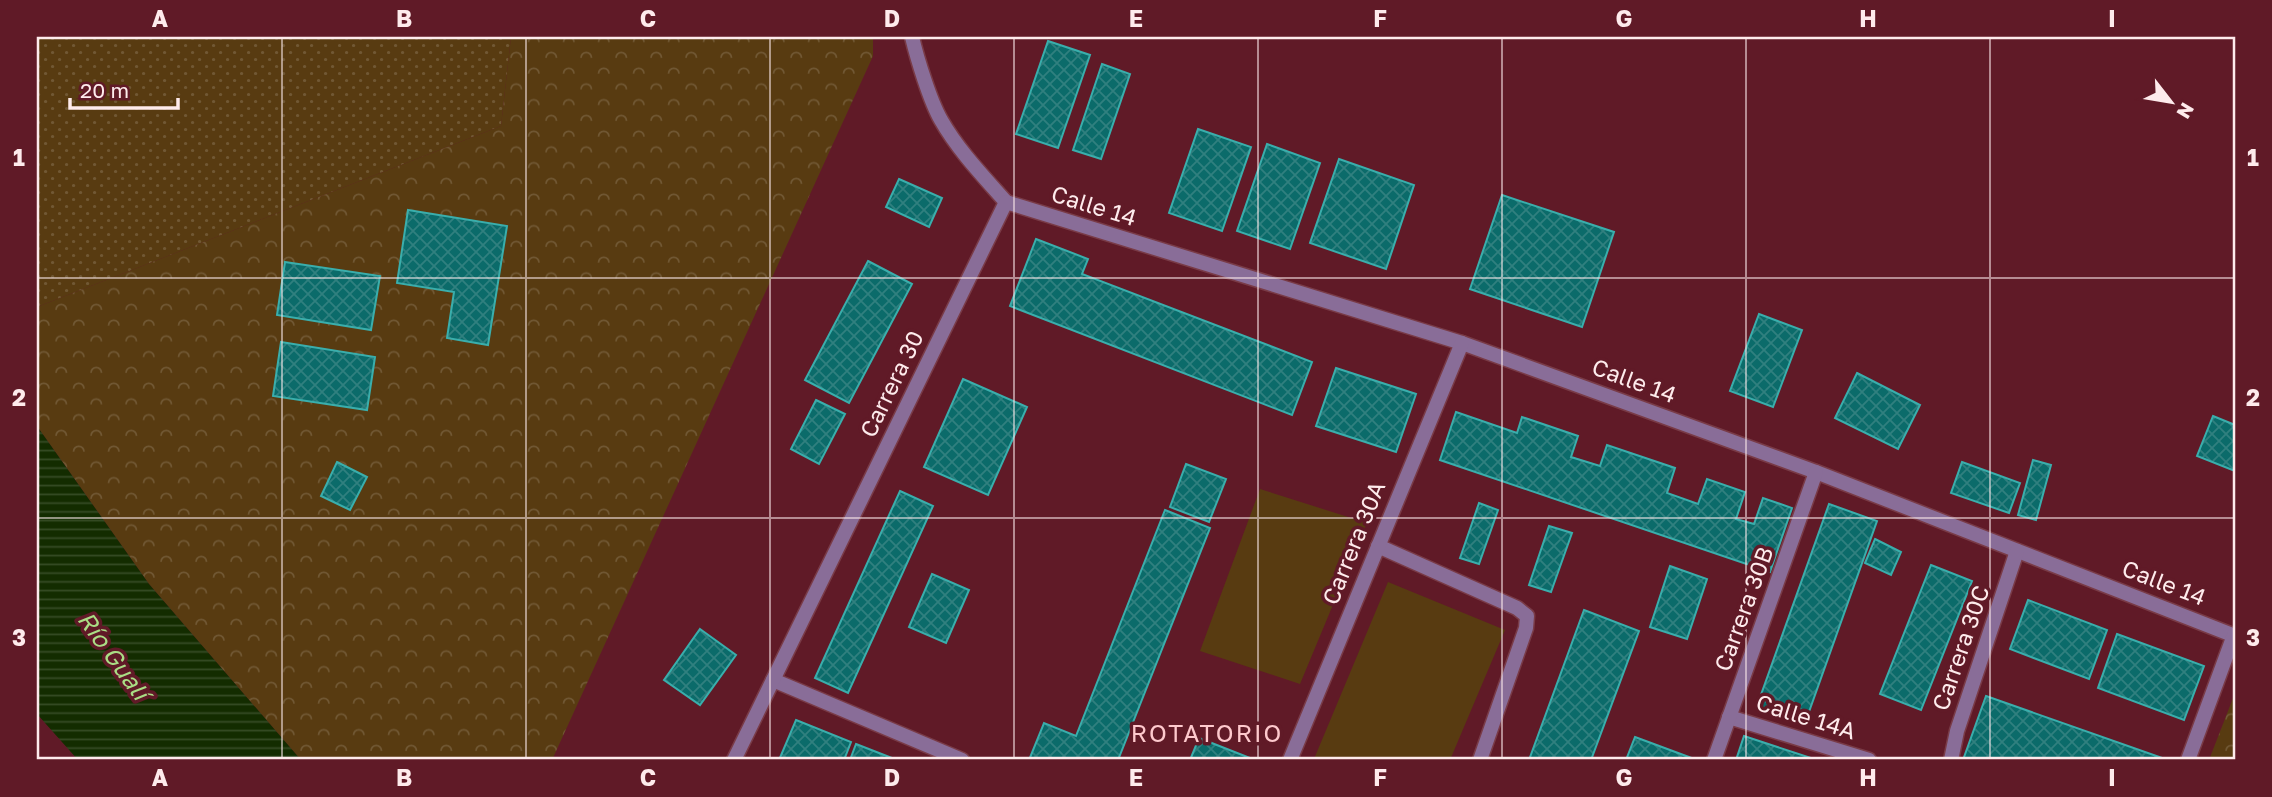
<svg xmlns="http://www.w3.org/2000/svg" width="2272" height="797" viewBox="0 0 2272 797" font-family="'Golos Text',sans-serif">
	<style>
		.grass { fill: url(#grass-dots) }
		.forest { fill: url(#forest-crowns) }
		.park { fill: #583b11 }
		.water { fill: url(#water-rules) }
		.building { fill: url(#building-cross-hatch); stroke: #3aaeac; stroke-width: 2 }
		.lines { fill: none; stroke-linecap: round; stroke-linejoin: round }
		.pedestrian-casing { stroke: #793b47; stroke-width: 17 }
		.minor-casing { stroke: #793b47; stroke-width: 17 }
		.pedestrian { stroke: #896d98; stroke-width: 14 }
		.minor { stroke: #896d98; stroke-width: 14 }
		.grid { fill: none; stroke: #feebec; stroke-width: 2; stroke-opacity: 0.55 }
		.labels { text-anchor: middle; stroke-width: 7; stroke-linejoin: round; paint-order: stroke }
		.street-label { font-size: 23px; fill: #feebec; stroke: #601a27 }
		.water-label { font-size: 24px; font-style: italic; fill: #aade85; stroke: #601a27 }
		.neighbourhood-label { font-size: 24px; letter-spacing: 2px; fill: #fec9cd; stroke: #601a27 }
		.neatline { fill: none; stroke: #feebec; stroke-width: 2.5 }
		.grid-label { font-size: 23px; text-anchor: middle; font-weight: bold; fill: #feebec }
	</style>
	<defs>
		<pattern id="grass-dots" width="8" height="8" patternUnits="userSpaceOnUse" patternTransform="scale(1.75)"><rect width="8" height="8" fill="#583b11"/><path d="M2 2h.1M6 6h.1" fill="none" stroke="#715834" stroke-width="1.8" stroke-linecap="round"/></pattern>
		<pattern id="forest-crowns" width="20" height="18" patternUnits="userSpaceOnUse" patternTransform="scale(1.75)"><rect width="20" height="18" fill="#583b11"/><path d="M2 6a3 3 0 1 1 6 0M12 15a3 3 0 1 1 6 0" fill="none" stroke="#715834"/></pattern>
		<pattern id="water-rules" width="6" height="5" patternUnits="userSpaceOnUse" patternTransform="scale(1.75)"><rect width="6" height="5" fill="#132c00"/><path d="M0 2.5h6" fill="none" stroke="#364b25"/></pattern>
		<pattern id="building-cross-hatch" width="8" height="8" patternUnits="userSpaceOnUse" patternTransform="scale(1.75)"><rect width="8" height="8" fill="#0b6b6a"/><path d="M0 0l8 8M0 8l8-8" fill="none" stroke="#30807f"/></pattern>
	</defs>
	<rect width="100%" height="100%" fill="#601a27"/>
	<polygon class="grass" points="37,37 511,37 501,126 37,307"/>
	<g class="forest">
		<polygon points="511,37 873,37 873,56 552,760 301,760 149,584 37,426 37,307 501,126"/>
		<polygon points="2235,693 2235,760 2209,760"/>
	</g>
	<g class="park">
		<polygon points="1260,489 1367,523 1300,684 1200,651"/>
		<polygon points="1388,582 1505,630 1450,760 1317,760 1314,759"/>
	</g>
	<polygon class="water" points="37,426 149,584 301,760 78,760 37,714"/>
	<g class="building">
		<polygon points="1048,41 1090,55 1058,148 1016,134"/>
		<polygon points="1102,64 1130,74 1101,159 1073,150"/>
		<polygon points="1198,129 1251,147 1222,231 1169,213"/>
		<polygon points="1267,144 1320,163 1290,249 1237,231"/>
		<polygon points="1339,159 1414,185 1386,269 1310,243"/>
		<polygon points="899,179 942,198 929,227 886,207"/>
		<polygon points="1502,195 1614,232 1582,327 1470,289"/>
		<polygon points="408,210 507,226 488,345 447,338 454,292 397,283"/>
		<polygon points="1036,239 1088,259 1082,274 1312,362 1292,415 1010,306"/>
		<polygon points="868,261 912,284 849,403 805,380"/>
		<polygon points="285,262 380,276 371,330 277,315"/>
		<polygon points="1759,314 1802,330 1773,407 1730,391"/>
		<polygon points="281,342 375,357 367,410 273,396"/>
		<polygon points="1336,368 1416,394 1396,452 1316,426"/>
		<polygon points="1857,373 1920,405 1898,449 1835,418"/>
		<polygon points="963,379 1027,407 988,495 924,467"/>
		<polygon points="816,400 845,414 819,464 791,449"/>
		<polygon points="1456,412 1517,433 1522,417 1578,436 1571,457 1600,466 1607,445 1675,468 1667,493 1698,504 1707,479 1745,492 1736,519 1754,524 1763,498 1792,508 1770,572 1440,460"/>
		<polygon points="2213,416 2235,425 2235,471 2197,456"/>
		<polygon points="2033,460 2051,465 2036,520 2018,515"/>
		<polygon points="337,462 367,477 350,510 321,496"/>
		<polygon points="1962,462 2020,483 2009,513 1951,493"/>
		<polygon points="1186,464 1226,479 1209,522 1170,507"/>
		<polygon points="900,491 933,506 848,693 815,678"/>
		<polygon points="1479,503 1498,510 1479,564 1460,558"/>
		<polygon points="1829,504 1877,521 1805,723 1757,706"/>
		<polygon points="1165,510 1210,528 1118,760 1029,760 1044,723 1076,736"/>
		<polygon points="1549,526 1572,533 1551,592 1529,585"/>
		<polygon points="1875,539 1901,552 1891,575 1865,563"/>
		<polygon points="1931,565 1972,581 1921,710 1880,694"/>
		<polygon points="1670,566 1707,579 1687,639 1650,627"/>
		<polygon points="932,574 969,590 946,643 909,627"/>
		<polygon points="2028,600 2107,630 2089,679 2010,649"/>
		<polygon points="1584,610 1639,631 1591,760 1529,760"/>
		<polygon points="700,629 736,655 700,705 664,680"/>
		<polygon points="2117,634 2204,666 2184,720 2098,688"/>
		<polygon points="1986,696 2165,759 2165,760 1963,760"/>
		<polygon points="796,720 851,742 844,760 779,760"/>
		<polygon points="1744,736 1817,760 1736,760"/>
		<polygon points="1635,737 1697,760 1626,760"/>
		<polygon points="1199,738 1255,760 1190,760"/>
		<polygon points="856,744 897,760 850,760"/>
	</g>
	<g class="lines">
		<g class="pedestrian-casing">
			<g id="pedestrian">
				<polyline points="1378,546 1517,608 1527,616 1526,628 1480,760"/>
				<polyline points="1729,717 1869,760"/>
			</g>
		</g>
		<g class="minor-casing">
			<g id="minor">
				<path d="M912,37C917,58 930,101 941,120C958,150 983,176 1006,202"/>
				<polyline points="1006,202 1462,343 1816,472 2235,636"/>
				<polyline points="773,680 962,760"/>
				<polyline points="734,760 1006,202"/>
				<polyline points="1290,760 1462,343"/>
				<polyline points="1714,760 1816,472"/>
				<polyline points="1951,760 1957,731 2017,551"/>
				<polyline points="2188,760 2234,635"/>
			</g>
		</g>
		<use href="#pedestrian" class="pedestrian"/>
		<use href="#minor" class="minor"/>
	</g>
	<path class="grid" d="M282,37V760M526,37V760M770,37V760M1014,37V760M1258,37V760M1502,37V760M1746,37V760M1990,37V760M37,278H2235M37,518H2235"/>
	<g class="labels">
		<g class="street-label">
			<text transform="translate(1094 206) rotate(17)" y="8">Calle 14</text>
			<text transform="translate(1634 381) rotate(20)" y="8">Calle 14</text>
			<text transform="translate(892 384) rotate(-64)" y="8">Carrera 30</text>
			<text transform="translate(1354 543) rotate(-68)" y="8">Carrera 30A</text>
			<text transform="translate(2164 583) rotate(21)" y="8">Calle 14</text>
			<text transform="translate(1744 609) rotate(-70)" y="8">Carrera 30B</text>
			<text transform="translate(1961 648) rotate(-71)" y="8">Carrera 30C</text>
			<text transform="translate(1806 717) rotate(17)" y="8">Calle 14A</text>
		</g>
		<g class="water-label">
			<text transform="translate(113 656) rotate(54)" y="8">Río Gualí</text>
		</g>
		<g class="neighbourhood-label">
			<text x="1207" y="742">ROTATORIO</text>
		</g>
	</g>
	<rect width="2272" height="797" fill="none" stroke="#601a27" stroke-width="77"/>
	<g transform="translate(2171 102) rotate(121)" stroke="#601a27" stroke-width="5" paint-order="stroke">
	<path d="M0-5L12 26L0 18L-12 26Z" fill="#feebec"/>
	<text y="-10" font-size="19" font-weight="bold" text-anchor="middle" fill="#feebec">N</text>
	</g>
	<path d="M70 98v10h108v-10" fill="none" stroke="#feebec" stroke-width="3.5"/>
	<text x="80" y="98" font-size="21" fill="#feebec" stroke="#601a27" stroke-width="5" paint-order="stroke">20 m</text>
	<rect x="38" y="38" width="2196" height="720" class="neatline"/>
	<g class="grid-label">
		<text x="160" y="27">A</text>
		<text x="404" y="27">B</text>
		<text x="648" y="27">C</text>
		<text x="892" y="27">D</text>
		<text x="1136" y="27">E</text>
		<text x="1380" y="27">F</text>
		<text x="1624" y="27">G</text>
		<text x="1868" y="27">H</text>
		<text x="2112" y="27">I</text>
		<text x="19" y="166">1</text>
		<text x="2253" y="166">1</text>
		<text x="19" y="406">2</text>
		<text x="2253" y="406">2</text>
		<text x="19" y="646">3</text>
		<text x="2253" y="646">3</text>
		<text x="160" y="786">A</text>
		<text x="404" y="786">B</text>
		<text x="648" y="786">C</text>
		<text x="892" y="786">D</text>
		<text x="1136" y="786">E</text>
		<text x="1380" y="786">F</text>
		<text x="1624" y="786">G</text>
		<text x="1868" y="786">H</text>
		<text x="2112" y="786">I</text>
	</g>
</svg>
